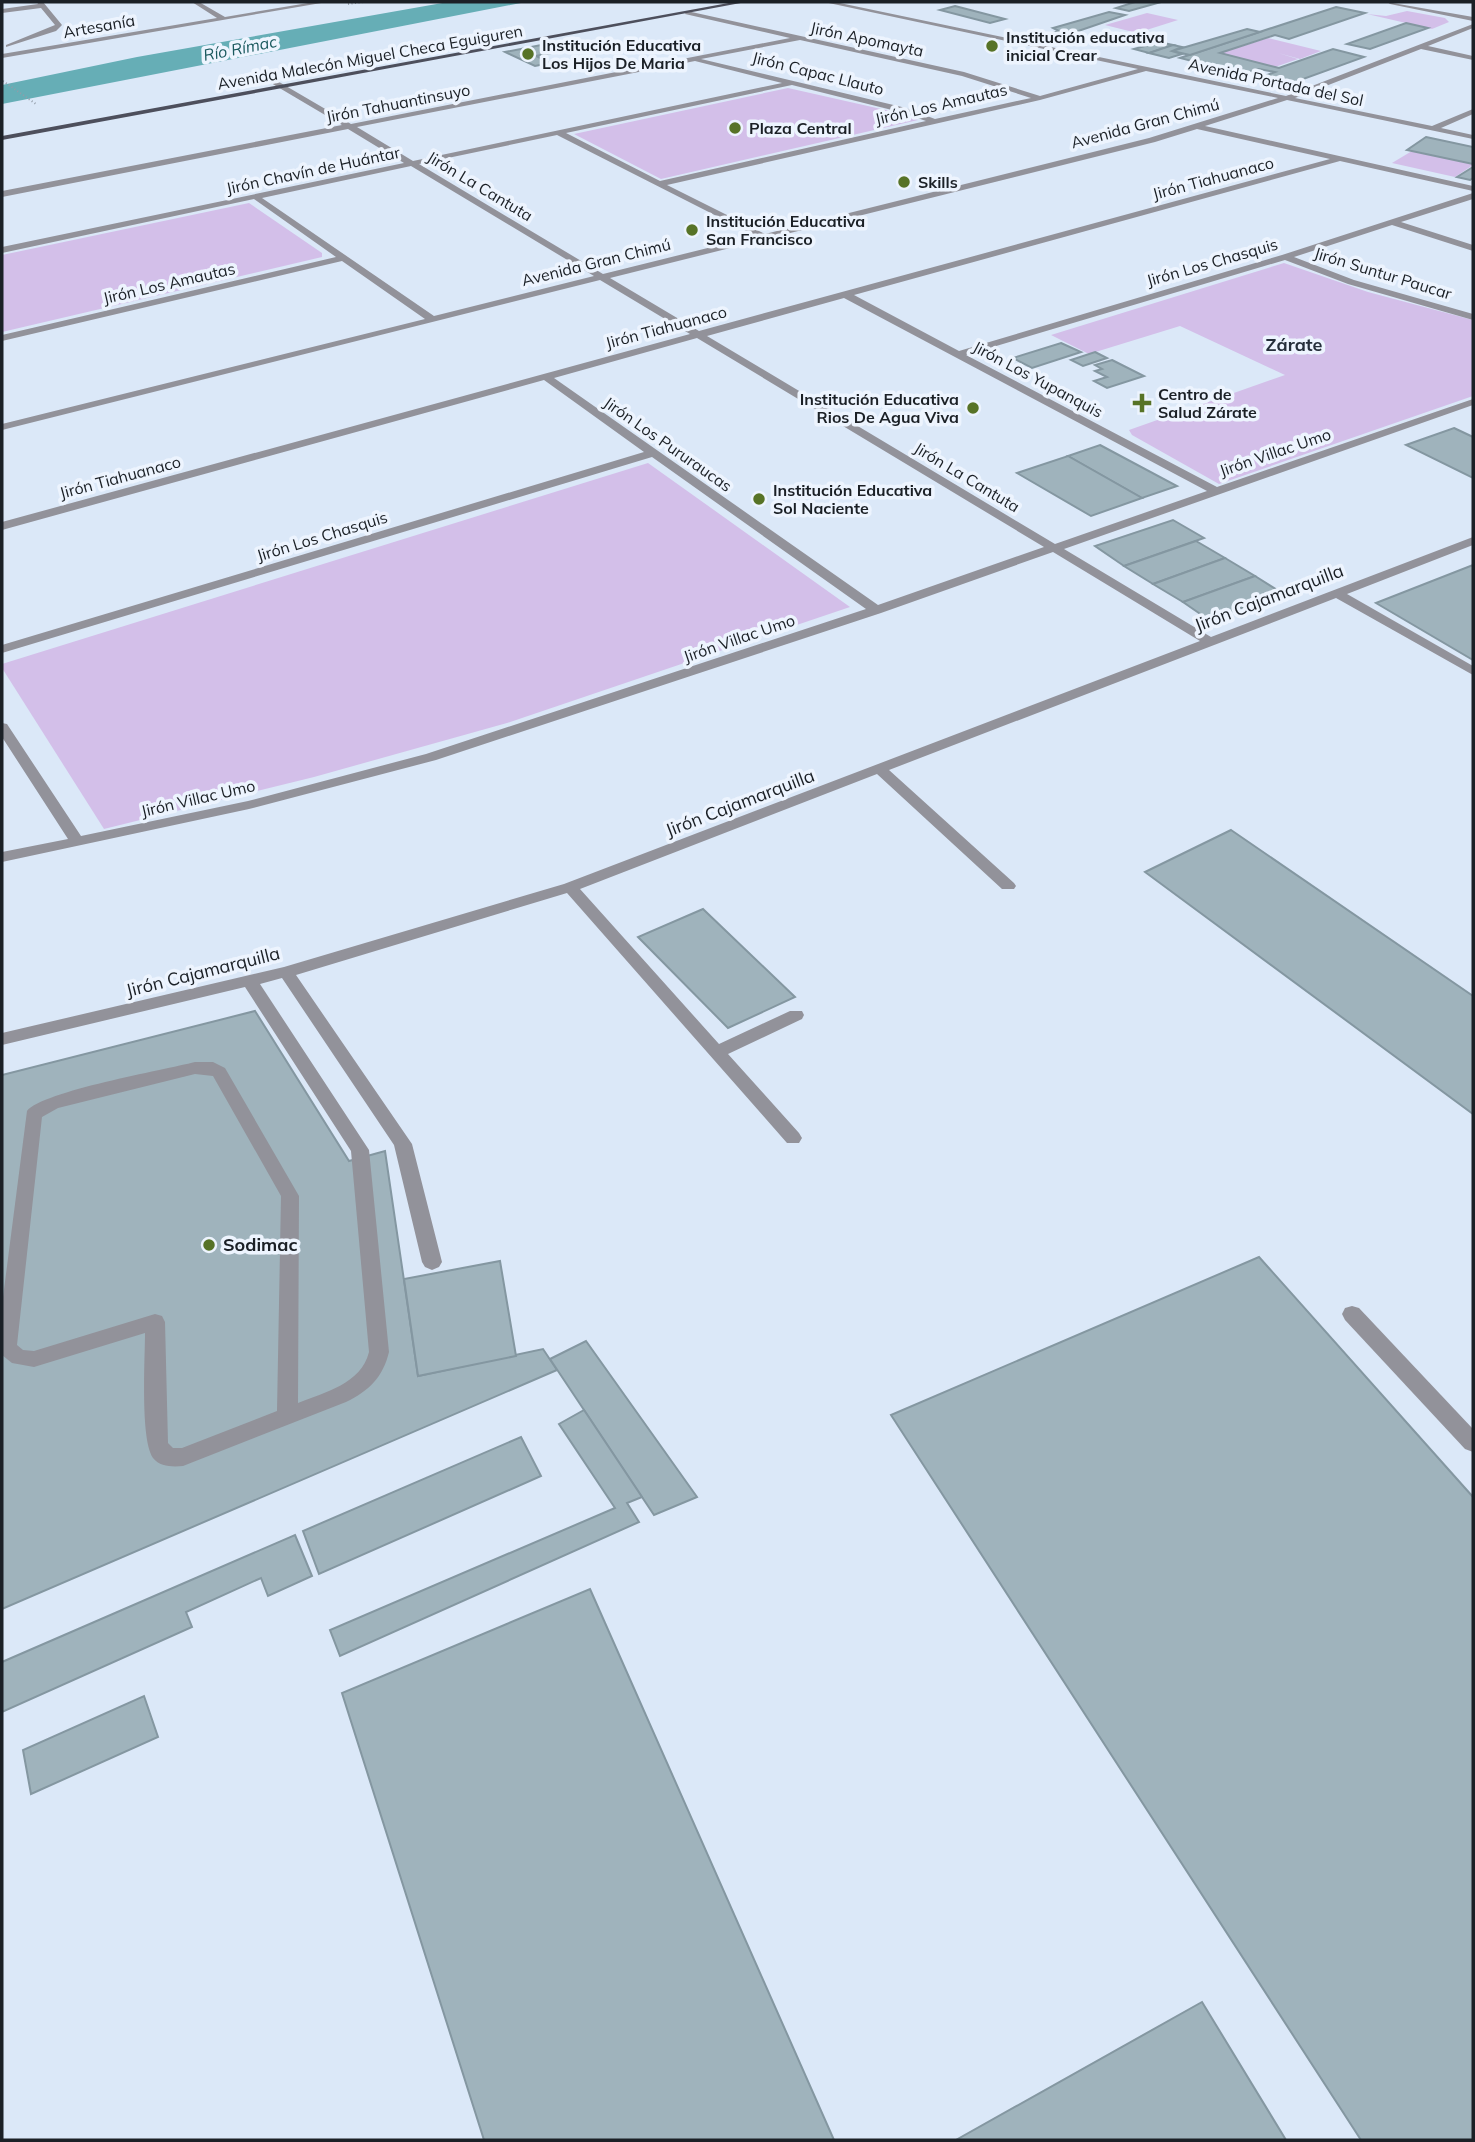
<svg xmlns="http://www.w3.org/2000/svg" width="1475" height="2142" viewBox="0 0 1475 2142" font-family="Mulish,sans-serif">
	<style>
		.green { fill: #d3bfe9 }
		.water { fill: #66aeb6 }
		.building { fill: #9fb3bc; stroke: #8497a1; stroke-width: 2 }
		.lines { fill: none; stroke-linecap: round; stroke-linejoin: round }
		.path { stroke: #939da9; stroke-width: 2; stroke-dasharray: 1 2.5; stroke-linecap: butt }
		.minor { fill: #92929a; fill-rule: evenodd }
		.major { fill: #4d4f5c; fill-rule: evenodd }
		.poi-dot { fill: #577327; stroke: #edf4fe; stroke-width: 2.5 }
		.labels { text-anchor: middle; stroke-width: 7; stroke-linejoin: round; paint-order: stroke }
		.far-street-label { font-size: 16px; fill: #1b2026; stroke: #edf4fe }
		.far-poi-label { font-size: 16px; font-weight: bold; fill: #1b2026; stroke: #edf4fe; text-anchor: start }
		.far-water-label { font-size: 16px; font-style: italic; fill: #1a595e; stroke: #edf4fe }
		.far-quarter-label { font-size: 18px; font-weight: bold; fill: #252e3a; stroke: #edf4fe }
		.street-label { font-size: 18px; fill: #1b2026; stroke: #edf4fe }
		.poi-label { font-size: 18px; font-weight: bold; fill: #1b2026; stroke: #edf4fe; text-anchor: start }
	</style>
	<rect width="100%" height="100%" fill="#dbe8f8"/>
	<g class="green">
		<polygon points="1407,11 1445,18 1449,22 1432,29 1367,14 1386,16"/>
		<polygon points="1147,13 1178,20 1137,33 1105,25"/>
		<polygon points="1268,38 1321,51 1300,59 1278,53 1298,59 1275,67 1221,53"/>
		<polygon points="788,88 890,111 918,120 661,179 574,134"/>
		<polygon points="1412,151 1473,164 1473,165 1455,177 1392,163"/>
		<polygon points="249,203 322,253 322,257 2,332 2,255"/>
		<polygon points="1284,263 1368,292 1473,320 1473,396 1219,484 1132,435 1129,430 1285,375 1180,326 1089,354 1051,335"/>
		<polygon points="648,463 850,607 507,723 314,777 104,829 2,668 2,664"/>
	</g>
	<polygon class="water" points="448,2 526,2 2,104 2,85 137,57"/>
	<g class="building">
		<polygon points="1135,2 1161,2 1129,11 1116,8"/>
		<polygon points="955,6 1005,19 990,23 940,10"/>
		<polygon points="1336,7 1365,13 1289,39 1275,35 1220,53 1279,68 1333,49 1364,57 1284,86 1257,79 1275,72 1259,69 1242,74 1180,58"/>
		<polygon points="1109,12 1125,15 1055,39 1043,37 1059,31 1053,28"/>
		<polygon points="1406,23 1428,28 1370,49 1347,44"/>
		<polygon points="1247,29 1260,32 1190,55 1172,51"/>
		<polygon points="1159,42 1173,45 1149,53 1134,49"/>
		<polygon points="541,45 556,52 536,56 550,63 535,66 505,52"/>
		<polygon points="1173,45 1182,47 1172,51 1182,54 1169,58 1149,53"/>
		<polygon points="1426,137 1473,147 1473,164 1407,150"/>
		<polygon points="1473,167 1473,178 1470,180 1457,177"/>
		<polygon points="1061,343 1081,352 1032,368 1013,358"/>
		<polygon points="1095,352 1107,358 1083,366 1071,360"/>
		<polygon points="1112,360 1144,376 1107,388 1094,381 1107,377 1095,371 1102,369 1095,365"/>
		<polygon points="1454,428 1473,437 1473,478 1406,445"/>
		<polygon points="1100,445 1177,486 1142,498 1068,456"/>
		<polygon points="1068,456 1142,498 1091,516 1017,473"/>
		<polygon points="1173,520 1204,538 1124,566 1095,546"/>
		<polygon points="1196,541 1225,558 1153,584 1124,566"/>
		<polygon points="1225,558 1255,576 1183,602 1153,584"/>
		<polygon points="1473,565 1473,660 1376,603"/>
		<polygon points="1255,576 1282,593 1209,620 1183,602"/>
		<polygon points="1231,830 1473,996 1473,1114 1145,872"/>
		<polygon points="703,909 795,997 728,1028 638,937"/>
		<polygon points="255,1011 349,1161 385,1151 418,1376 543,1349 557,1370 2,1609 2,1075"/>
		<polygon points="1259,1257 1473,1497 1473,2140 1361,2140 891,1415"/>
		<polygon points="500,1261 516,1356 418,1376 404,1279"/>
		<polygon points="586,1341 697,1497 654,1515 550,1359"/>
		<polygon points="584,1410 642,1497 627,1503 639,1522 340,1656 330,1630 615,1508 559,1424"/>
		<polygon points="521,1437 541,1476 319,1574 303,1531"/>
		<polygon points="295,1535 312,1576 268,1596 261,1578 186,1612 192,1627 2,1712 2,1662"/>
		<polygon points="590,1589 834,2140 484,2140 342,1693"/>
		<polygon points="144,1696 158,1737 31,1794 23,1750"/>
		<polygon points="1202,2002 1286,2140 956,2140"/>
	</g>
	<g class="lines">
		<g class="path">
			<polyline points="348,4 363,2"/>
			<polyline points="3,81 36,104"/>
		</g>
		<g class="minor">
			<polygon points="37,2 43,2 62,25 56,31 6,47 6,45 55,25 41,8 2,13 2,9 38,4"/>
			<polygon points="192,2 199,2 225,17 314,2 327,2 2,58 2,54 217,18"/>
			<path d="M824,2H835L1286,96L1473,24V28L1428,46L1473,56V60L1421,49L1295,98L1432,126L1473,109V114L1441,128L1473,135V139L1287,100L1205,126L1473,186V191L1340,161L854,295L959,351L1282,255L1473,193V199L1401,222L1473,245V251L1392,225L1294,257L1354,280L1473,314V320L1348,284L1285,260L966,355L1217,487L1473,399V405L1064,549L1211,637L1473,537V545L1347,594L1473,666V675L1336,598L889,770L1014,883L1016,886L1014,889H1002L877,774L580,889L719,1044L790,1011H802L804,1015L802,1019L728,1054L799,1133L802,1138L799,1143H787L567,893L296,975L412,1144L442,1262L439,1267L432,1270L425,1267L422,1262L394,1145L282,978L260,984L369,1150L389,1352C383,1377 369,1391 346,1402L183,1466C173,1467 160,1467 153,1458C140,1439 145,1360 145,1333L34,1367L12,1363L2,1355V1305L27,1111C43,1091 164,1070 195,1062H213L225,1068L299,1196L298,1403C325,1392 361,1384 369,1352L351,1151L245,987L2,1045V1033L284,967L564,884L1200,641L1053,552L881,613L436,760L249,809L2,862V852L68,839L2,737V723L7,724L81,836L248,801L426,754L866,609L652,457L2,653V645L644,452L544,380L2,530V522L690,334L600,280L2,430V424L425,319L342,261L2,341V335L336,257L254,199L2,253V247L404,163L348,129L2,197V191L342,125L271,83L274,79L351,124L790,38L685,14L687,11L964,72L1040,96L1138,69ZM800,40L962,76L1031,98L935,119L906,108L701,59ZM695,61L782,83L413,161L357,127ZM1146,71L1278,98L1149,138L765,234L667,185L1040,100ZM792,85L900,112L926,121L660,181L566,133ZM1197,129L1330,159L699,331L610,278L1155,142ZM557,135L756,236L603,274L419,164ZM411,166L594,276L434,316L262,198ZM844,298L1207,491L1055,544L707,336ZM697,338L1044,547L878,605L554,378ZM195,1074L213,1076L281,1196L277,1411L182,1448H173L168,1443L165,1322L162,1316L155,1314L34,1351L23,1350L17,1345L42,1117L58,1108Z"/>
			<polygon points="1387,2 1473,17 1473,21 1390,4"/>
			<polygon points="1352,1306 1359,1308 1473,1429 1473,1452 1465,1449 1345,1320 1342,1314 1345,1308"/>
		</g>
		<polygon class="major" points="734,2 746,2 2,140 2,136"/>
	</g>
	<g class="poi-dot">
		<circle cx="992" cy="46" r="7"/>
		<circle cx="528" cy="54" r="7"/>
		<circle cx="735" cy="128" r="7"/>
		<circle cx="904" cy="182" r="7"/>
		<circle cx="692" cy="230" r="7"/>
		<path d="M1138.5 392.5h7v7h7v7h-7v7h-7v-7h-7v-7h7z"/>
		<circle cx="973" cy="408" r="7"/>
		<circle cx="759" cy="499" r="7"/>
		<circle cx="209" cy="1245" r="7"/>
	</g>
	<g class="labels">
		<g class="far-street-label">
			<text transform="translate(99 26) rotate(-10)" y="6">Artesanía</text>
			<text transform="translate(867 39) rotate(12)" y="6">Jirón Apomayta</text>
			<text transform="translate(370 57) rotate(-10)" y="6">Avenida Malecón Miguel Checa Eguiguren</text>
			<text transform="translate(818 73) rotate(14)" y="6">Jirón Capac Llauto</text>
			<text transform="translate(1276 82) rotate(12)" y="6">Avenida Portada del Sol</text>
			<text transform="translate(398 103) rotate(-11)" y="6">Jirón Tahuantinsuyo</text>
			<text transform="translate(941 104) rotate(-13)" y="6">Jirón Los Amautas</text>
			<text transform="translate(1145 123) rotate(-15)" y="6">Avenida Gran Chimú</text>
			<text transform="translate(313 170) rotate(-12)" y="6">Jirón Chavín de Huántar</text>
			<text transform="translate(1213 178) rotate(-15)" y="6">Jirón Tiahuanaco</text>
			<text transform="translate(480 186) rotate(31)" y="6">Jirón La Cantuta</text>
			<text transform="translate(596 262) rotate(-14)" y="6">Avenida Gran Chimú</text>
			<text transform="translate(1212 262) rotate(-16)" y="6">Jirón Los Chasquis</text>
			<text transform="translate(1383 273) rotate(17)" y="6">Jirón Suntur Paucar</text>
			<text transform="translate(169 283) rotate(-13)" y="6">Jirón Los Amautas</text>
			<text transform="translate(666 327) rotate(-15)" y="6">Jirón Tiahuanaco</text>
			<text transform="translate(1038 379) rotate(28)" y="6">Jirón Los Yupanquis</text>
			<text transform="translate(668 444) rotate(35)" y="6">Jirón Los Pururaucas</text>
			<text transform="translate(1275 452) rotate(-19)" y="6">Jirón Villac Umo</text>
			<text transform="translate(120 477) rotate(-15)" y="6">Jirón Tiahuanaco</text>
			<text transform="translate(967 477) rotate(31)" y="6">Jirón La Cantuta</text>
			<text transform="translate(322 536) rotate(-17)" y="6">Jirón Los Chasquis</text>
			<text transform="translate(739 638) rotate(-19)" y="6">Jirón Villac Umo</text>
			<text transform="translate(198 798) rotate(-13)" y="6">Jirón Villac Umo</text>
		</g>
		<g class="far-poi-label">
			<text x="1006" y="43">Institución educativa<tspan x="1006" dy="18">inicial Crear</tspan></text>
			<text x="542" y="51">Institución Educativa<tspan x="542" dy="18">Los Hijos De Maria</tspan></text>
			<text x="749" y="134">Plaza Central</text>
			<text x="918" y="188">Skills</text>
			<text x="706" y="227">Institución Educativa<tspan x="706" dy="18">San Francisco</tspan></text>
			<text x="1158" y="400">Centro de<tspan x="1158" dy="18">Salud Zárate</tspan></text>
			<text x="959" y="405" text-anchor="end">Institución Educativa<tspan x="959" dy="18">Rios De Agua Viva</tspan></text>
			<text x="773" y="496">Institución Educativa<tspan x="773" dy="18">Sol Naciente</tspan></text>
		</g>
		<g class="far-water-label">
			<text transform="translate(240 48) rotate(-11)" y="6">Río Rímac</text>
		</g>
		<g class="far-quarter-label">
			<text x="1294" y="351">Zárate</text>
		</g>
		<g class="street-label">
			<text transform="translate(1269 598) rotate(-21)" y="6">Jirón Cajamarquilla</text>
			<text transform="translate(740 803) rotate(-21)" y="6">Jirón Cajamarquilla</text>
			<text transform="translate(203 972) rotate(-14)" y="6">Jirón Cajamarquilla</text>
		</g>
		<g class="poi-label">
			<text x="223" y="1251">Sodimac</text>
		</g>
	</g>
	<rect width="1475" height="2142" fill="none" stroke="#1b2026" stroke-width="7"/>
</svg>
